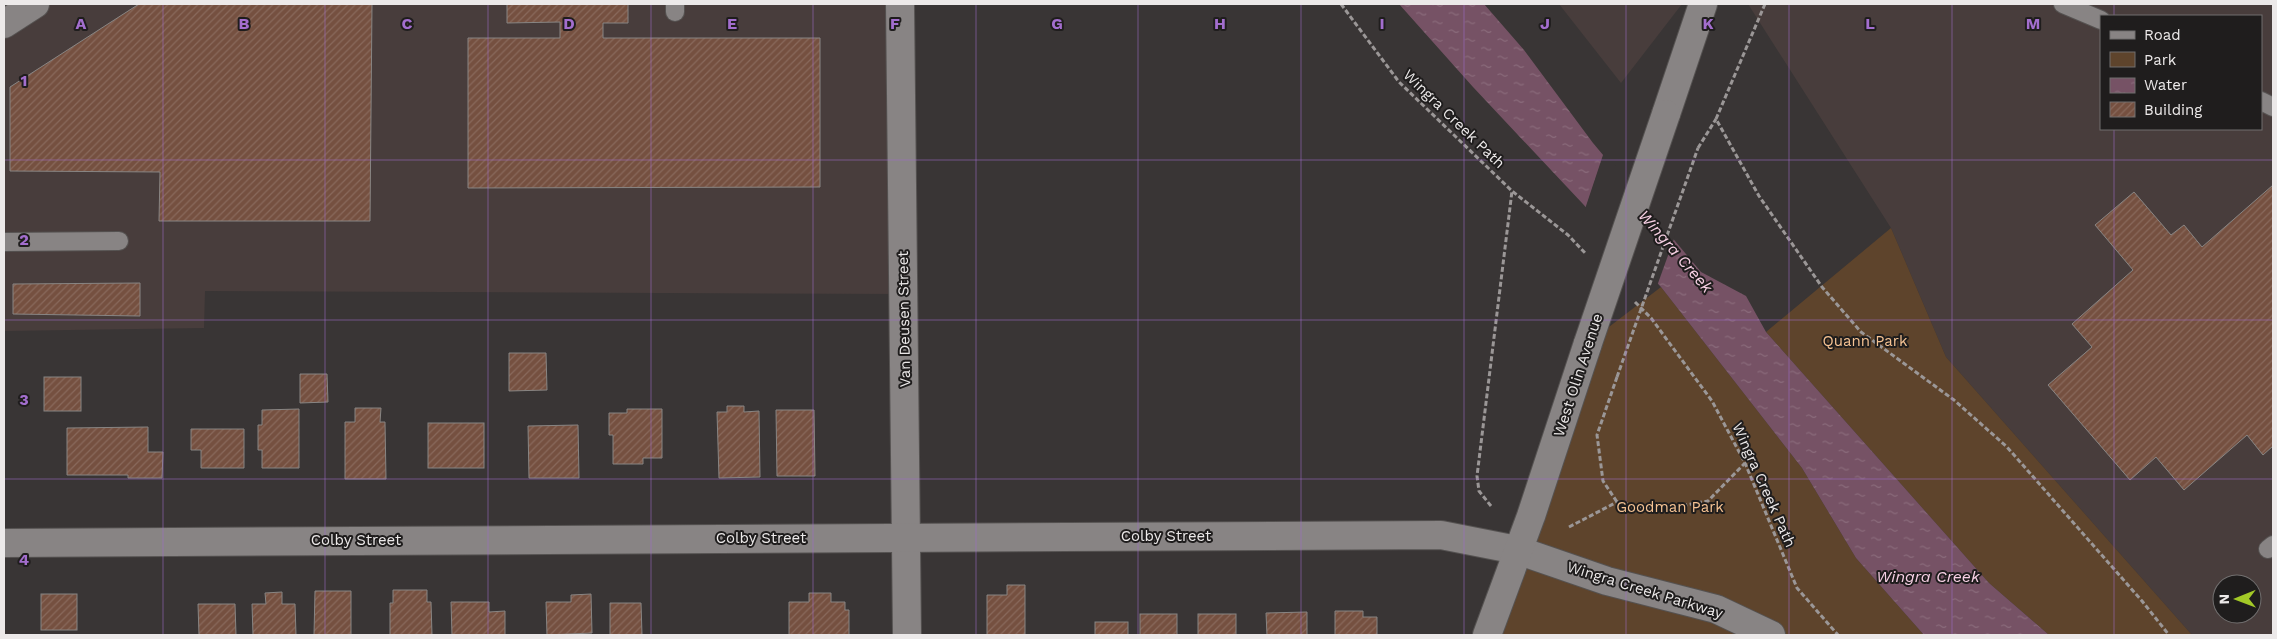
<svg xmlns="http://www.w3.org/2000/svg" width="2277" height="639" viewBox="0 0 2277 639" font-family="'Work Sans',sans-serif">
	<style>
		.built { fill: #483d3c; fill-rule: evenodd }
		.park { fill: #5e442c }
		.water { fill: url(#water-ripples) }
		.pier { fill: #393535 }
		.building { fill: url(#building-hatch); stroke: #888583 }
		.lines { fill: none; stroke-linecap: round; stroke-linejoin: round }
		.service-casing { stroke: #555251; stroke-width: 20 }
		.minor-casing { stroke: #555251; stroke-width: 30 }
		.tertiary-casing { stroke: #555251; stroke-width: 30 }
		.path { stroke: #9b9797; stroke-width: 3; stroke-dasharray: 5 2.5; stroke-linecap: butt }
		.service { stroke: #888484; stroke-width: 18 }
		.minor { stroke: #888484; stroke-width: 28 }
		.tertiary { stroke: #888484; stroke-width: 28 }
		.tertiary-bridge-casing { stroke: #555251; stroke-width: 30; stroke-linecap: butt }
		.path-bridge { stroke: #9b9797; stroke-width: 3; stroke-dasharray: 5 2.5; stroke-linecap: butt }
		.tertiary-bridge { stroke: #888484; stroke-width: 28 }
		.grid { fill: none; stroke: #a36ece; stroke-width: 1; stroke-opacity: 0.55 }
		.labels { text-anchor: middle; stroke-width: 4; stroke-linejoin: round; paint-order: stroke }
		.street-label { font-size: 15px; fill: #ece9e9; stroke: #1f1d1d }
		.park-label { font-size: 15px; fill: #f6c393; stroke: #1f1d1d }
		.water-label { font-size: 16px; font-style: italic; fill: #f7d0e4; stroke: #1f1d1d }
		.grid-label { font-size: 16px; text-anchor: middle; font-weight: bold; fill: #a36ece; stroke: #1f1d1d; stroke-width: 4; stroke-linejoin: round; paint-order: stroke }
	</style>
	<defs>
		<pattern id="water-ripples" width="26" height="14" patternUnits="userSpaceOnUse" patternTransform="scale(1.25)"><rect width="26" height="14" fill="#765265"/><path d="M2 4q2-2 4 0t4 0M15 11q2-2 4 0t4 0" fill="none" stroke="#8a6b7b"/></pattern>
		<pattern id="building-hatch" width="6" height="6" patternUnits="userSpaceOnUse" patternTransform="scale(1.25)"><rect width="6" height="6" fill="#755040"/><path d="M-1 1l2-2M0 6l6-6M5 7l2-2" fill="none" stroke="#89695c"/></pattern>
	</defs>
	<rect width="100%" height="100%" fill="#393535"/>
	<g class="built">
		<polygon points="35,4 900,4 904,294 205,291 204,328 4,331 4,24"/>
		<polygon points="1559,4 1682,4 1621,83"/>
		<path d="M1748,4H2273V635H2192L1946,357L1891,228ZM2101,16H2261V129H2101ZM2222,584H2252V614H2222Z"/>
	</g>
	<g class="park">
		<polygon points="1891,228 1946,357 2192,635 2049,635 1989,583 1766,332"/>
		<polygon points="1661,287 1802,468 1856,558 1924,635 1487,635 1588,343"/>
	</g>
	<polygon class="water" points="1399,4 1484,4 1524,50 1593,143 1701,272 1746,296 1766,332 1989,583 2049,635 1924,635 1856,558 1802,468 1661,287 1473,87"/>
	<polygon class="pier" points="1604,152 1675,236 1657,286 1585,209"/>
	<g class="building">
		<polygon points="139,4 372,4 370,221 159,221 160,172 10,171 10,87"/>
		<polygon points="507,4 628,4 628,23 603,23 603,38 820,38 820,187 468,188 468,38 560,38 560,22 507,23"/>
		<polygon points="2273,185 2273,446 2263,455 2247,435 2184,490 2156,457 2130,480 2048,385 2092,347 2072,324 2133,270 2095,225 2134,192 2171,235 2184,225 2202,247"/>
		<polygon points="140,283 140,316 13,314 13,284"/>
		<polygon points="509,353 546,353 547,390 509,391"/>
		<polygon points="300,374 327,374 328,402 300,403"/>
		<rect x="44" y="377" width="37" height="34"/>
		<polygon points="727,406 744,406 744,412 759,411 760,477 719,478 717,412 727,412"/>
		<polygon points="355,408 381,408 380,422 385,422 386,479 345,479 345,422 355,422"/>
		<polygon points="299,409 299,468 262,468 262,450 258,450 258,425 262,425 262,410"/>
		<polygon points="627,409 662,409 662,458 643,458 643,464 613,464 613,435 609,435 609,413 627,413"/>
		<polygon points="776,410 814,410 815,476 777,476"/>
		<rect x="428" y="423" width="56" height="45"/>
		<polygon points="578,425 579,478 529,478 528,426"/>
		<polygon points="148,427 148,452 163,452 162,478 128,478 128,475 67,475 67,428"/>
		<polygon points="191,429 244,429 244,468 201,468 201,450 191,450"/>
		<polygon points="1007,585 1025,585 1025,635 987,635 987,595 1007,595"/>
		<polygon points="393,590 427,590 427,602 431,602 432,635 390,635 390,603 393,603"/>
		<polygon points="315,591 351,591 351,635 314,635"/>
		<polygon points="282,592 282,604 295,604 296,635 253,635 252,604 266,604 265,593"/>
		<polygon points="809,593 831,593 831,602 845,602 845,610 849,610 849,635 789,635 789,602 809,602"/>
		<rect x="41" y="594" width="36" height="36"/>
		<polygon points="591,594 592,633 547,635 546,602 571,602 571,595"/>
		<polygon points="451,602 489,602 489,612 505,611 505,635 452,635"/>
		<polygon points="610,603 641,603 642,635 610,635"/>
		<polygon points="198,604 235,604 236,635 199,635"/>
		<polygon points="1335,611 1363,611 1363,617 1377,617 1377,635 1335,635"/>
		<polygon points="1307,612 1307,635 1267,635 1266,613"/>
		<rect x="1140" y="614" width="37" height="21"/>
		<rect x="1198" y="614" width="38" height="21"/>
		<rect x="1095" y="622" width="33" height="13"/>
	</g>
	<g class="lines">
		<g class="service-casing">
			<g id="service">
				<polyline points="2063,4 2101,20"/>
				<polyline points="675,12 675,4"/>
				<polyline points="2261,101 2273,107"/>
				<polyline points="4,242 119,241"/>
				<polyline points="2268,549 2273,545"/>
			</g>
		</g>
		<g class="minor-casing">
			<g id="minor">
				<polyline points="900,4 907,635"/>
				<polyline points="4,24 35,4"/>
				<polyline points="4,543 1441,535 1517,550 1607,581 1716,609 1771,635"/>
			</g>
		</g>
		<g class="tertiary-casing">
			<g id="tertiary">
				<polyline points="1666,114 1703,4"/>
				<polyline points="1487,635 1531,516 1588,343"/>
			</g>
		</g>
		<g class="path">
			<polyline points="1341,4 1399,82 1512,191 1568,235 1586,254"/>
			<polyline points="1765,4 1716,119 1759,196 1822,287 1861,332 1954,400 2007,447 2142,601 2169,635"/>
			<polyline points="1698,148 1716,119"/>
			<polyline points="1635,302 1651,318 1712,401 1745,463 1797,588 1838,635"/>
			<polyline points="1617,377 1597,435 1603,481 1617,502"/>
			<polyline points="1491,506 1479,491 1477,476 1512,191"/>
			<polyline points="1569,527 1617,502 1643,507 1675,507 1708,501 1745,463"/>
		</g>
		<use href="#service" class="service"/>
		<use href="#minor" class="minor"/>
		<use href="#tertiary" class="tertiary"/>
		<g class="tertiary-bridge-casing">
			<polyline id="tertiary-bridge" points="1588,343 1666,114"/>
		</g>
		<polyline class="path-bridge" points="1617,377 1698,148"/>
		<use href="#tertiary-bridge" class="tertiary-bridge"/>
	</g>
	<path class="grid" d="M163,4V635M325,4V635M488,4V635M651,4V635M813,4V635M976,4V635M1138,4V635M1301,4V635M1464,4V635M1626,4V635M1789,4V635M1952,4V635M2114,4V16M2114,129V635M4,160H2273M4,320H2273M4,479H2273"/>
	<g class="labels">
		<g class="street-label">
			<text transform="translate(1454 119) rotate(44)" y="5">Wingra Creek Path</text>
			<text transform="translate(904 319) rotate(-91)" y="5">Van Deusen Street</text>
			<text transform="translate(1578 375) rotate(-72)" y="5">West Olin Avenue</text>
			<text transform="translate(1764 485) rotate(66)" y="5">Wingra Creek Path</text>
			<text x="1166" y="541">Colby Street</text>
			<text x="761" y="543">Colby Street</text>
			<text x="356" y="545">Colby Street</text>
			<text transform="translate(1645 590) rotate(17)" y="5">Wingra Creek Parkway</text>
		</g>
		<g class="park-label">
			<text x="1865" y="346">Quann Park</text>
			<text x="1670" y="512">Goodman Park</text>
		</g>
		<g class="water-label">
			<text transform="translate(1676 251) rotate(49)" y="6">Wingra Creek</text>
			<text x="1928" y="582">Wingra Creek</text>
		</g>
	</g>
	<g class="grid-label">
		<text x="81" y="29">A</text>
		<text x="244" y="29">B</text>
		<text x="407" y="29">C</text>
		<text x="569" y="29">D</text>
		<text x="732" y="29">E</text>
		<text x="895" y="29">F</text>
		<text x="1057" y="29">G</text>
		<text x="1220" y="29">H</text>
		<text x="1382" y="29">I</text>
		<text x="1545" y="29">J</text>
		<text x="1708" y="29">K</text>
		<text x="1870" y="29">L</text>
		<text x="2033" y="29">M</text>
		<text x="24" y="86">1</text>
		<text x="24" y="245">2</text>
		<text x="24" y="405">3</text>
		<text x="24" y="565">4</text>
	</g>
	<rect width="2277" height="639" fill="none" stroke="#ece9e9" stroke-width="10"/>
	<rect x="2100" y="15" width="162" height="115" fill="#1f1d1d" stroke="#716f6f"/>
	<rect x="2110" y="31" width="25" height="8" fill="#888484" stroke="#716f6f"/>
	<text x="2144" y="40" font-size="15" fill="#ece9e9">Road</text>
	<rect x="2110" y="52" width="25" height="15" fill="#5e442c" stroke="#716f6f"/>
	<text x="2144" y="65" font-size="15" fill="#ece9e9">Park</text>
	<rect x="2110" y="78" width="25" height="15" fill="url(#water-ripples)" stroke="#716f6f"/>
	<text x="2144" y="90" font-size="15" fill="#ece9e9">Water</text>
	<rect x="2110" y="102" width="25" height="15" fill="url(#building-hatch)" stroke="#716f6f"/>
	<text x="2144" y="115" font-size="15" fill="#ece9e9">Building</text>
	<g transform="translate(2237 599) rotate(269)"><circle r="24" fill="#1f1d1d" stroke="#716f6f"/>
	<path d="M0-4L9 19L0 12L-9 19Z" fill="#a3c927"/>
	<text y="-8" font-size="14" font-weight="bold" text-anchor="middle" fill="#ece9e9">N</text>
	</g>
</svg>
